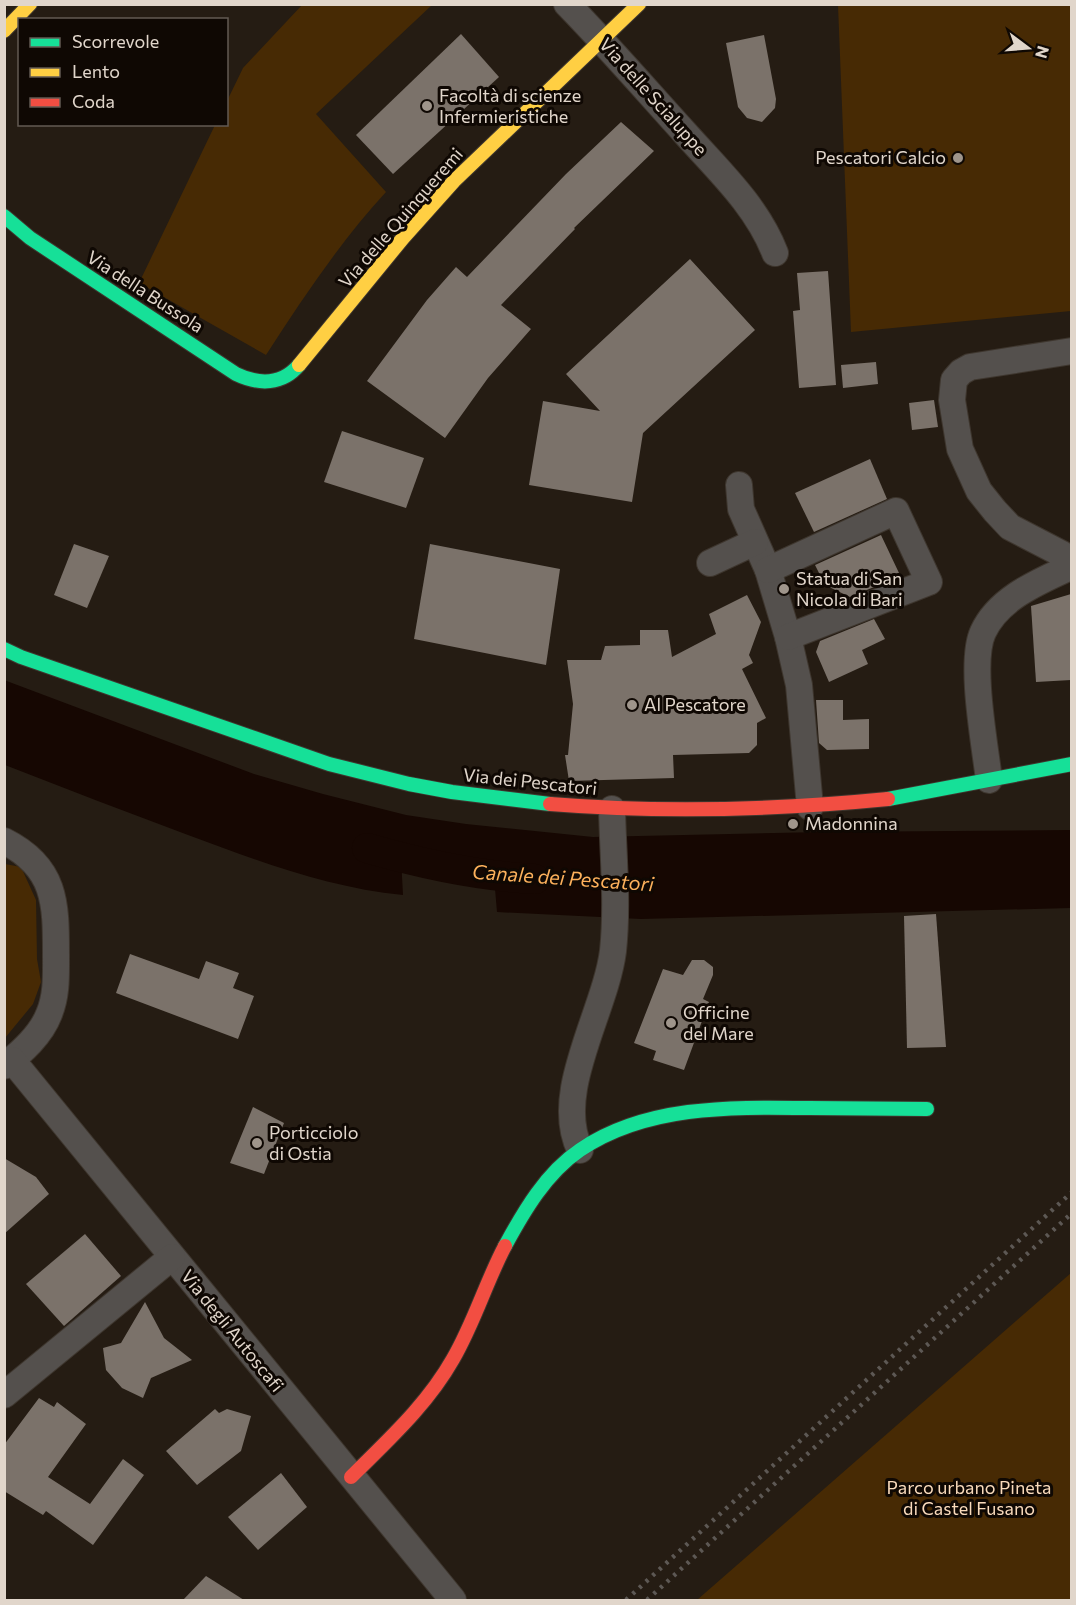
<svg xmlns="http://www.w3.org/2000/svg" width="1076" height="1605" viewBox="0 0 1076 1605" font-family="Commissioner,sans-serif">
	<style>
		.green { fill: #472a04 }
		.water { fill: #160702 }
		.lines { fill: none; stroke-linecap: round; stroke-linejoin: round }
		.canal { stroke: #160702; stroke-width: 30 }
		.building { fill: #7b726a }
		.street-casing { stroke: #3e362e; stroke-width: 28 }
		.fast-casing { stroke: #3e362e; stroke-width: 16 }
		.slow-casing { stroke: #3e362e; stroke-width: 16 }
		.jam-casing { stroke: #3e362e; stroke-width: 16 }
		.street { stroke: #54504d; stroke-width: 26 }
		.fast { stroke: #16e098; stroke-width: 14 }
		.slow { stroke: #ffcf43; stroke-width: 14 }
		.jam { stroke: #f24e42; stroke-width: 14 }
		.rail { stroke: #5d5854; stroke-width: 4.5; stroke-dasharray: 3 6; stroke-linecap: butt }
		.poi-dot { fill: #9f958b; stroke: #0f0803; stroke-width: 2 }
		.labels { text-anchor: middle; stroke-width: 6; stroke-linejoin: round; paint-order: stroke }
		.poi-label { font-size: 18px; fill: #e1d6cb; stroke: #0f0803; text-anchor: start }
		.street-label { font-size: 18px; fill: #e1d6cb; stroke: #0f0803 }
		.park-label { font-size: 18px; fill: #f9dabb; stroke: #0f0803 }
		.water-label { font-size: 20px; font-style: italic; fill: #fdb15c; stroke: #0f0803 }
	</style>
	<rect width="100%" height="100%" fill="#251c13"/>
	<g class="green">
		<path d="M302,5H432L316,114L386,192C340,242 303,298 266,355L139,283L215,125L226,124L227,101L243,68Z"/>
		<polygon points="838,5 1071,5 1071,311 851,332"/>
		<polygon points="5,864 21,867 36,900 37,959 41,982 33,1004 5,1038"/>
		<polygon points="1071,1273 1071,1600 697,1600"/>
	</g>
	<path class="water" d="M4,680L254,774L323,794L406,815L466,824L593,837L821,832L1071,830V908L641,919L497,912L494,877L401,858L403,895C328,888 258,861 188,835C127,812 66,789 5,765Z"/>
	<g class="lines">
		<path class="canal" d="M367,848C422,864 478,876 535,879"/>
	</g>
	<g class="building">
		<polygon points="461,34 499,77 393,174 356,135"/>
		<polygon points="764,35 776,99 775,108 762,122 747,118 738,107 726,43"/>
		<polygon points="621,122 654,151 574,228 575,229 501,305 531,329 488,378 445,438 367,381 427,300 456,267 467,277 566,174"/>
		<polygon points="690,259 755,330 643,433 632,502 529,485 543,401 600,411 566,374"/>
		<polygon points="828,271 836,385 799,388 793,311 800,310 797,273"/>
		<polygon points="876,362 878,384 843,388 841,365"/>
		<polygon points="934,400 938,427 912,430 909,403"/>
		<polygon points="342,431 424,458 406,508 324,482"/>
		<polygon points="870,459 887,499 814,532 795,493"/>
		<polygon points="881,535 899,573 873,584 874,587 850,597 825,585 815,565"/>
		<polygon points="74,544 109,556 87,608 54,595"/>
		<polygon points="430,544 560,569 546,665 414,639"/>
		<polygon points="1071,594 1071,680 1036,682 1031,606"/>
		<polygon points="747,595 761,622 749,655 753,663 742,669 766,718 757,723 757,745 749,753 673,755 674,778 569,781 565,755 568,755 573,704 567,660 601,660 605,646 640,645 640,630 668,630 672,657 716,634 709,614"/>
		<polygon points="874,619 885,639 862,650 868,664 829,682 816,652 820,641"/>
		<polygon points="816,700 843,700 843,720 869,719 869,749 827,750 819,743"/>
		<polygon points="936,914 946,1047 907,1048 904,916"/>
		<polygon points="130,954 199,979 206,961 239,973 233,988 254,996 238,1039 116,993"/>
		<polygon points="692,960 704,960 713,967 713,975 703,999 709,1002 684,1070 653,1060 656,1051 634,1043 663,969 683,975"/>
		<polygon points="253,1107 284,1123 264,1174 230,1163"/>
		<polygon points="4,1158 36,1177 49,1194 4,1234"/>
		<polygon points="85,1234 121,1276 64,1326 26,1284"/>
		<polygon points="145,1302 164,1338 192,1360 151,1378 143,1398 122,1388 106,1370 103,1348 121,1343"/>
		<polygon points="39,1398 54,1407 57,1402 86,1424 48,1477 90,1504 123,1459 144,1475 93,1545 46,1511 43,1515 4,1491 4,1445"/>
		<polygon points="215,1409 219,1413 227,1409 251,1416 241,1451 197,1485 166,1451"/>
		<polygon points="281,1473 307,1507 258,1550 228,1517"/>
		<polygon points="206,1576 244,1600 183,1600"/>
	</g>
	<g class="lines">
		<g class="street-casing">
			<g id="street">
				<path d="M567,4C608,46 646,90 685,133C718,170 757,206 775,253"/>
				<polyline points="739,485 741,509 768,570 788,637 799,685 810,807"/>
				<polyline points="710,563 755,542"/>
				<polyline points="768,570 896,511 929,582 788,637"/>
				<path d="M989,780C985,745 969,662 983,632C998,599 1036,583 1066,569L1062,554L1010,527L995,511L979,491L960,449L952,400L954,380L961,372L970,367L1072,351"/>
				<path d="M4,841C56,867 56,903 56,954C56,975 57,995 49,1014C41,1035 22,1052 4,1066"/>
				<polyline points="12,1060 453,1600"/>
				<path d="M580,1150C552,1092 605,1013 613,951C618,904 613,855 612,809"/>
				<polyline points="4,1395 172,1257"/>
			</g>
		</g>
		<g class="fast-casing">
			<g id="fast">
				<path d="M4,216L30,238L236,374C259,385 282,385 299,365"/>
				<polyline points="4,649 21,657 329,764 409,784 452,792 550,804"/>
				<polyline points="888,799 1072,764"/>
				<path d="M505,1246C524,1211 546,1173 580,1150C646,1105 732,1107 809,1108C848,1108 888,1109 927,1109"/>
			</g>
		</g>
		<g class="slow-casing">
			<g id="slow">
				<polyline points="4,31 30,4"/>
				<polyline points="299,365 403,238 454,181 639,4"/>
			</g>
		</g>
		<g class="jam-casing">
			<g id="jam">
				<path d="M550,804C662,813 776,810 888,799"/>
				<path d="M351,1477C388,1440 427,1405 453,1359C474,1323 486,1282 505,1246"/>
			</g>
		</g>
		<use href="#street" class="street"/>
		<use href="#fast" class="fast"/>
		<use href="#slow" class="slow"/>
		<use href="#jam" class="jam"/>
		<g class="rail">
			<polyline points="626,1600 1072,1192"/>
			<polyline points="647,1600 1072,1213"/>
		</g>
	</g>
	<g class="poi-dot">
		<circle cx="427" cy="106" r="6"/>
		<circle cx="958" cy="158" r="6"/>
		<circle cx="784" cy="589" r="6"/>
		<circle cx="632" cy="705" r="6"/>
		<circle cx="793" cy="824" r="6"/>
		<circle cx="671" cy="1023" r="6"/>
		<circle cx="257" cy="1143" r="6"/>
	</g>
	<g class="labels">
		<g class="poi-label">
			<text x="439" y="102">Facoltà di scienze<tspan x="439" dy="21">Infermieristiche</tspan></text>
			<text x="946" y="164" text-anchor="end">Pescatori Calcio</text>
			<text x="796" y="585">Statua di San<tspan x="796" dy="21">Nicola di Bari</tspan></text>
			<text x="644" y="711">Al Pescatore</text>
			<text x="805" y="830">Madonnina</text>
			<text x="683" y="1019">Officine<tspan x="683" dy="21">del Mare</tspan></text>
			<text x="269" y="1139">Porticciolo<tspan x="269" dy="21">di Ostia</tspan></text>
		</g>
		<g class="street-label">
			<text transform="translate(653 97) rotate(48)" y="6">Via delle Scialuppe</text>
			<text transform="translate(401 218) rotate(-49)" y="6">Via delle Quinqueremi</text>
			<text transform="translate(145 292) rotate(33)" y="6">Via della Bussola</text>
			<text transform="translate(530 782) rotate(6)" y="6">Via dei Pescatori</text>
			<text transform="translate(232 1331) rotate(51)" y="6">Via degli Autoscafi</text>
		</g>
		<g class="park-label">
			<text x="969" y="1494">Parco urbano Pineta<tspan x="969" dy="21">di Castel Fusano</tspan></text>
		</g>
		<g class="water-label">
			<text transform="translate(563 878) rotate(4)" y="7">Canale dei Pescatori</text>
		</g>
	</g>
	<rect width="1076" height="1605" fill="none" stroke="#e1d6cb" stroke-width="12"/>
	<rect x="18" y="18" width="210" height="108" fill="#0f0803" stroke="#635a53" stroke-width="1.5"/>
	<rect x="30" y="38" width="30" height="9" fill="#16e098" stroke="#635a53" stroke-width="1.5"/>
	<text x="72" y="48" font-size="18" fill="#e1d6cb">Scorrevole</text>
	<rect x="30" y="68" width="30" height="9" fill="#ffcf43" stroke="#635a53" stroke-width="1.5"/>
	<text x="72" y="78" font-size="18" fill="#e1d6cb">Lento</text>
	<rect x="30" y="98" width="30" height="9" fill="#f24e42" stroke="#635a53" stroke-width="1.5"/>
	<text x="72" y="108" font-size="18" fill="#e1d6cb">Coda</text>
	<g transform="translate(1028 48) rotate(106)" stroke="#0f0803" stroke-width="4.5" paint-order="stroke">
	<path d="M0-4.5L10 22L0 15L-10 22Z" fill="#e1d6cb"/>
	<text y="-9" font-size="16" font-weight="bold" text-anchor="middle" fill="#e1d6cb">N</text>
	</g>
</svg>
